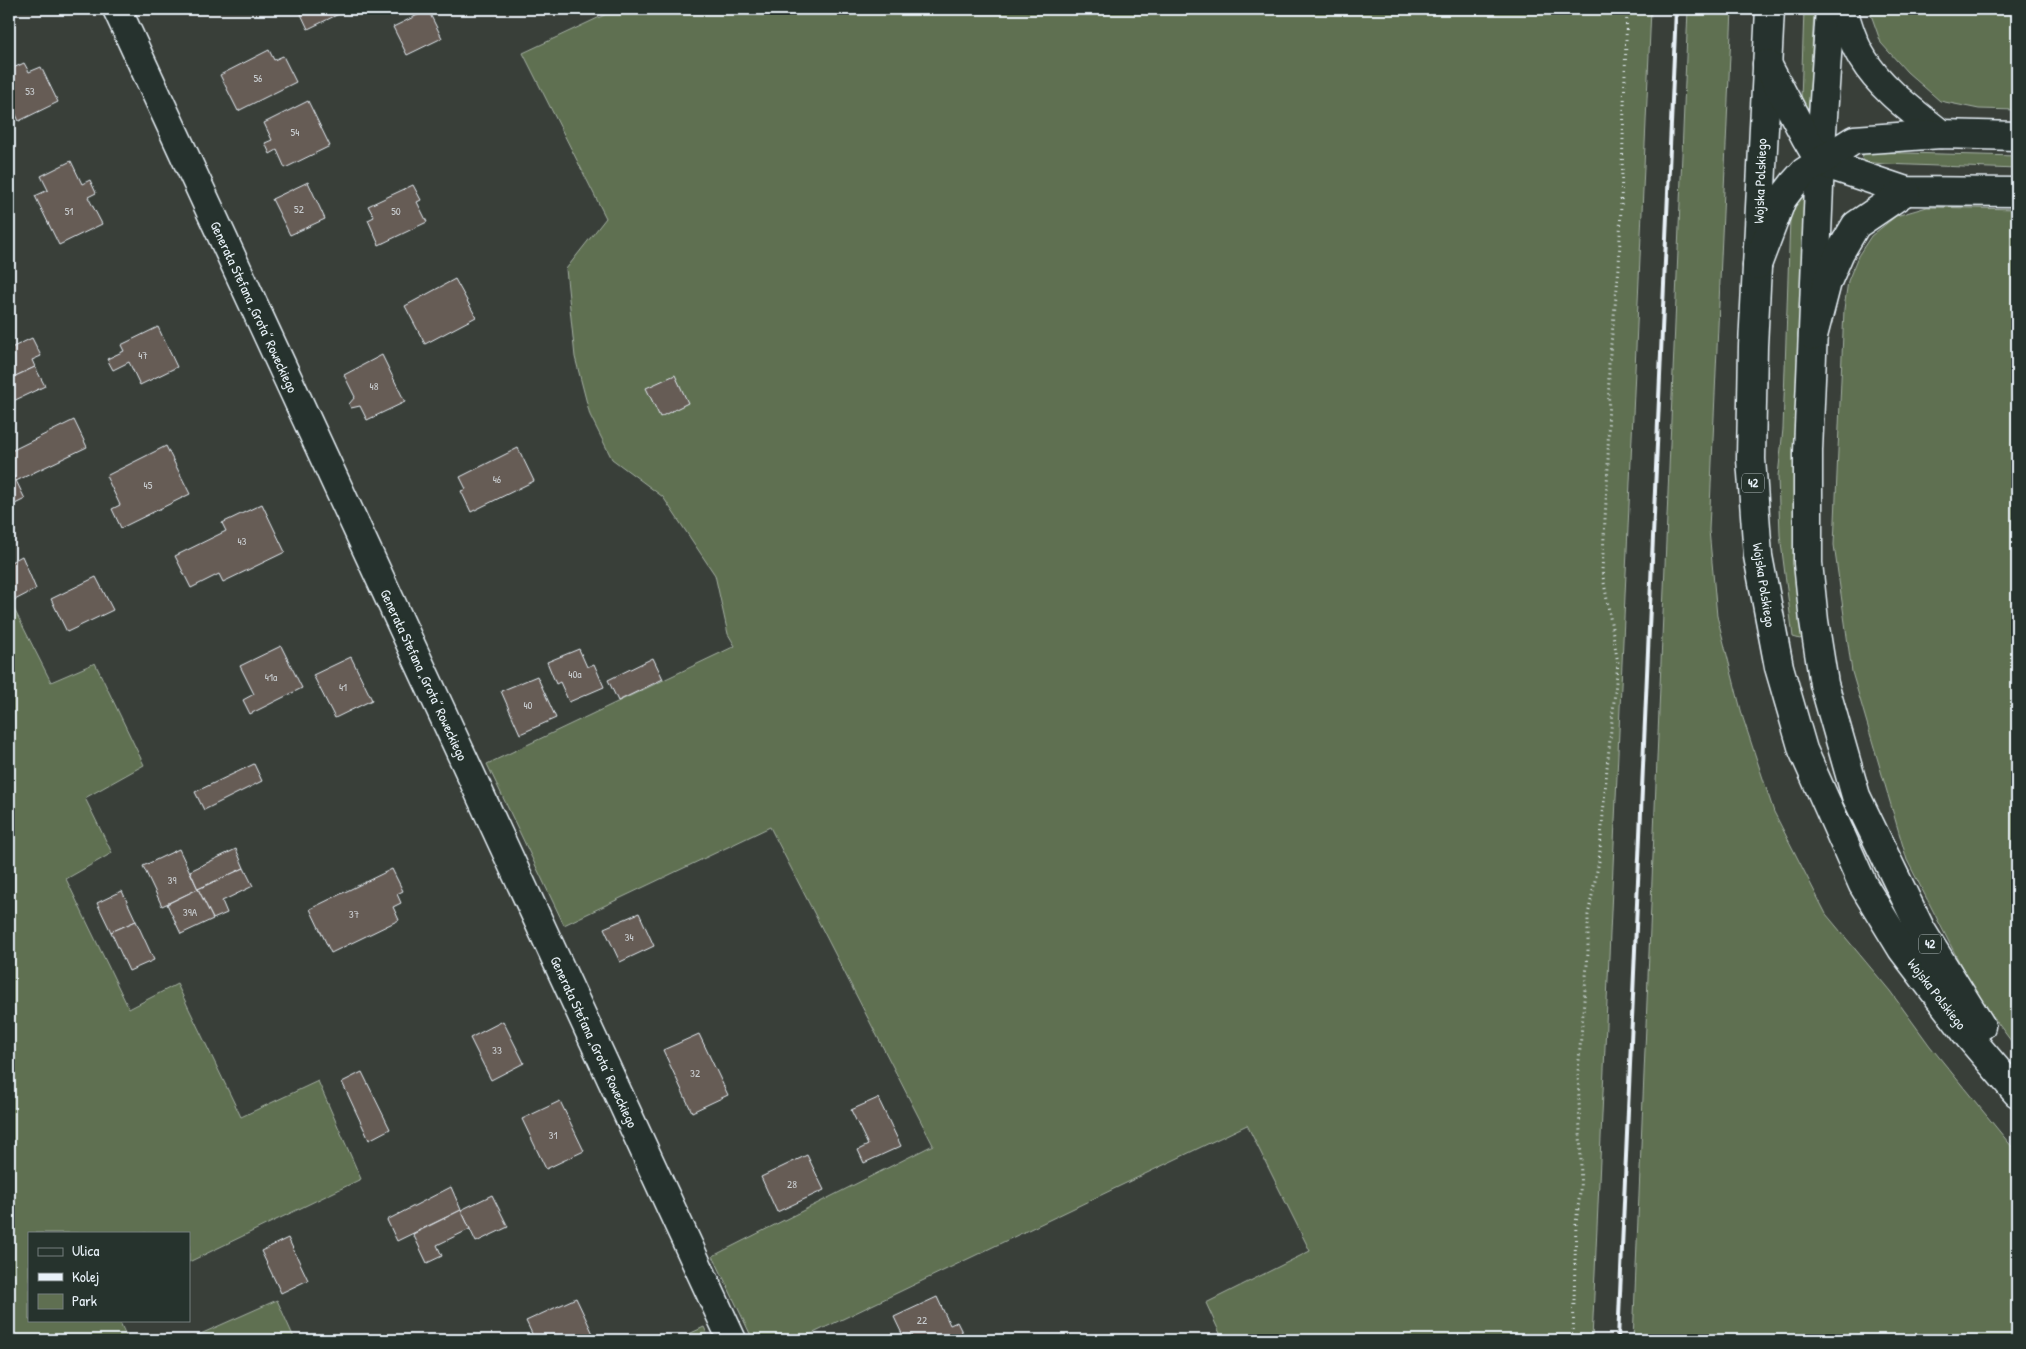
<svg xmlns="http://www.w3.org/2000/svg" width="2026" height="1349" viewBox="0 0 2026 1349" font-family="'Patrick Hand',sans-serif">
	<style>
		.green { fill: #5f6f51; stroke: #a4b0a4 }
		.building { fill: #665b55; stroke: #e8f1f8 }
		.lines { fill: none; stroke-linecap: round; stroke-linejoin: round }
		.street-casing { stroke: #e8f1f8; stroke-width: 31 }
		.primary-casing { stroke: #e8f1f8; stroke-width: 31 }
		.highway-casing { stroke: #e8f1f8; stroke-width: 31 }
		.path { stroke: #e8f1f8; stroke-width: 3; stroke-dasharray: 1 4; stroke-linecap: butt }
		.street { stroke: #26332d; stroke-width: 28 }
		.primary { stroke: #26332d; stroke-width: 28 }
		.highway { stroke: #26332d; stroke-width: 28 }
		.rail { stroke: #e8f1f8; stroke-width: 4 }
		.labels { text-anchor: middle; stroke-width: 5; stroke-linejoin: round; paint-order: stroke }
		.number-label { font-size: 11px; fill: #c8cccf }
		.shield { fill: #26332d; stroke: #aeb8bb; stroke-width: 1 }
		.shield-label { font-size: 12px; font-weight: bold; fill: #e8f1f8 }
		.street-label { font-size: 14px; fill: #e8f1f8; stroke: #26332d }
	</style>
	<rect width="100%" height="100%" fill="#393f39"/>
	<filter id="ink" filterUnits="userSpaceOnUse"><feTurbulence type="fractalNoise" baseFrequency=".02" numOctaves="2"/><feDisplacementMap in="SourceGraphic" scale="10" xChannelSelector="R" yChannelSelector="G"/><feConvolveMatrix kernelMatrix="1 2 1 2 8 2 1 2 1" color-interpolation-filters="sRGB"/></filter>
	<g filter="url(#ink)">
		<g class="green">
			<polygon points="617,9 1651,9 1592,1340 1223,1340 1206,1303 1310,1251 1247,1125 799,1340 753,1340 713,1256 933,1145 770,827 564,925 487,764 735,646 728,634 715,575 663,497 612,459 590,415 575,357 566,269 606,218 523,53"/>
			<polygon points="1688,9 1732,9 1709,530 1717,616 1743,718 1774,812 1826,914 1890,991 1930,1046 2017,1153 2017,1340 1633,1340"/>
			<polygon points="1804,9 1814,9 1809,110 1801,100"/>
			<polygon points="1869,9 2017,9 2017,110 1979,109 1940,101 1907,72 1881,43"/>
			<polygon points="1867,152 2017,156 2017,169 1885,164 1865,162 1862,158 1864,153"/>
			<polygon points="1800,195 1807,196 1804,636 1800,639 1793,637 1780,535 1778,476 1783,429 1790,218"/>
			<polygon points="1927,207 2017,209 2017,1049 1974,991 1907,860 1852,672 1834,545 1844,309 1848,281 1858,256 1871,236 1896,216"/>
			<polygon points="12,605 51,682 95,663 144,765 85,798 112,853 66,879 129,1009 177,984 241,1117 318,1081 361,1179 189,1262 189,1233 29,1233 29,1320 119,1320 128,1340 9,1340 9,606"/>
			<polygon points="277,1300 295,1340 187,1340"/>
			<polygon points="704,1327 710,1340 676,1340"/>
		</g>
		<g class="building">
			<polygon points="306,9 349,9 308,29 300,12"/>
			<polygon points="428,10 442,38 407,55 393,27"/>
			<polygon points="269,50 274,60 283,56 296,82 238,111 220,75"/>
			<polygon points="24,63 29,72 41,67 58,102 19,121 9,100 9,82 11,81 9,70"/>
			<polygon points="308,101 330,146 285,168 277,150 270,154 265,143 272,140 264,123"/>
			<polygon points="71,161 82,184 90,180 96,193 88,197 102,224 59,245 35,196 48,190 41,176"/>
			<polygon points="308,182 325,219 290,235 272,199"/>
			<polygon points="413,185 421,200 417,202 427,222 379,245 368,220 374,217 368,206"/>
			<polygon points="455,279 476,317 425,344 405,306"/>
			<polygon points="158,327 177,367 140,385 129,362 113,370 107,359 124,351 121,345"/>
			<polygon points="32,338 41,356 32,360 35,367 9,379 9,349"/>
			<polygon points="382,355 405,402 367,420 360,406 351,408 349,404 355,397 344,375"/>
			<polygon points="35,367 45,386 9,403 9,379"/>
			<polygon points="675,375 688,403 660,417 646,388"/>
			<polygon points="74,420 87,447 16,481 9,466 9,452"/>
			<polygon points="166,446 190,494 121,528 112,509 120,505 106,476"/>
			<polygon points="518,448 534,481 471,512 461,491 466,489 460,477"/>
			<polygon points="9,466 25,499 9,507"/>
			<polygon points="262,504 285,552 223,582 219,574 191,588 175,556 226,531 222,523"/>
			<polygon points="22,556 36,589 9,603 9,563"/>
			<polygon points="96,577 113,610 67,632 51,599"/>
			<polygon points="281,646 302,688 250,714 243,700 254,694 240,666"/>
			<polygon points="579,649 587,667 594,664 604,687 569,702 560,682 556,684 547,662"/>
			<polygon points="351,657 372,700 335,718 313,675"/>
			<polygon points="653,658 663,679 618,701 608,680"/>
			<polygon points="537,676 556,718 520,734 501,691"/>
			<polygon points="254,764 262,781 204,810 195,792"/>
			<polygon points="179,849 198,889 162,906 143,866"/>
			<polygon points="236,849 244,868 198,889 190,871"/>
			<polygon points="244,868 253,886 222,901 227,913 213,919 198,889"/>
			<polygon points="392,869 403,891 397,894 401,903 393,907 399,920 331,953 310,909"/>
			<polygon points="198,889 213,919 181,934 167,904"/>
			<polygon points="122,891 136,921 111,932 97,903"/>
			<polygon points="639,913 654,946 620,962 604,928"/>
			<polygon points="136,921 154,960 129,971 111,932"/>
			<polygon points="503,1021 524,1063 491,1080 470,1038"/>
			<polygon points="699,1034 728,1095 692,1112 663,1050"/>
			<polygon points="362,1072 390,1129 369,1140 342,1082"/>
			<polygon points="878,1098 901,1146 864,1163 858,1150 868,1145 851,1110"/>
			<polygon points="560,1101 584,1151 546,1169 522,1119"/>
			<polygon points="807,1155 824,1190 777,1212 761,1177"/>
			<polygon points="451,1187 461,1210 397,1241 387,1220"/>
			<polygon points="492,1195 508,1227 476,1242 461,1210"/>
			<polygon points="461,1210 470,1229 437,1245 442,1256 427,1263 413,1234"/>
			<polygon points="288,1238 308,1280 281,1293 261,1251"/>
			<polygon points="937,1297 950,1325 957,1322 966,1340 915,1340 912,1335 904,1338 894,1317"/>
			<polygon points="576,1298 596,1340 535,1340 526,1321"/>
		</g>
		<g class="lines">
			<g class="street-casing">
				<polyline id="street" points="117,9 732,1340"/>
			</g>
			<g class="primary-casing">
				<g id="primary">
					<polyline points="1770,9 1753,346 1751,459 1758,556 1779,667 1803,750 1863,885 1902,949 1970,1038 2017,1093"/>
					<polyline points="1830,9 1820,162 1808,451 1808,563 1814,621 1824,684 1856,796 1921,930 1981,1026"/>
				</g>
			</g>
			<g class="highway-casing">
				<g id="highway">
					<path d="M1843,9C1848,26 1853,43 1863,59C1880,88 1915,113 1941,134"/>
					<polyline points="1767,64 1806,138 1820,162 1906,191 2017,192"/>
					<polyline points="1757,265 1782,199 1795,182 1804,172 1854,140 1941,134 2017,136"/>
					<polyline points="1813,336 1827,282 1840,252 1856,225 1906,191"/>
				</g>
			</g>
			<polyline class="path" points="1573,1340 1576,1223 1580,1193 1581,1162 1578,1072 1588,953 1588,915 1599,861 1607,768 1618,663 1602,571 1608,467 1609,363 1619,268 1627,9"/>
			<use href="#street" class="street"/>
			<use href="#primary" class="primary"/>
			<use href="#highway" class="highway"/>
			<polyline class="rail" points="1618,1340 1676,9"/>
		</g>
	</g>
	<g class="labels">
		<g class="number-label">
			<text x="258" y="82">56</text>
			<text x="30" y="95">53</text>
			<text x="295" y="136">54</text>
			<text x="299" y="213">52</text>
			<text x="69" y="215">51</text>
			<text x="396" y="215">50</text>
			<text x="143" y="359">47</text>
			<text x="374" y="390">48</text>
			<text x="497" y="483">46</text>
			<text x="148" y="489">45</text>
			<text x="242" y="545">43</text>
			<text x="575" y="678">40a</text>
			<text x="271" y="681">41a</text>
			<text x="343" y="691">41</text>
			<text x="528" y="709">40</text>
			<text x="172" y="884">39</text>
			<text x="190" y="916">39A</text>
			<text x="354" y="918">37</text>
			<text x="629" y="941">34</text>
			<text x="497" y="1054">33</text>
			<text x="695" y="1077">32</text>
			<text x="553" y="1139">31</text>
			<text x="792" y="1188">28</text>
			<text x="922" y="1324">22</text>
		</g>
		<g class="shield">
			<rect x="1742" y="473.5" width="22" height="19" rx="4"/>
			<rect x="1919" y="934.5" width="22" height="19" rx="4"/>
		</g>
		<g class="shield-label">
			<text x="1753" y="487">42</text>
			<text x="1930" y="948">42</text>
		</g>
		<g class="street-label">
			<text transform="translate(1760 181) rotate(-88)" y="5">Wojska Polskiego</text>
			<text transform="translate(254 307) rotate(65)" y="5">Generała Stefana „Grota” Roweckiego</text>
			<text transform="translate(1764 585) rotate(81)" y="5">Wojska Polskiego</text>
			<text transform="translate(424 675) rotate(65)" y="5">Generała Stefana „Grota” Roweckiego</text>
			<text transform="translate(1937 994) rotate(52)" y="5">Wojska Polskiego</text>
			<text transform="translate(594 1042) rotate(65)" y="5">Generała Stefana „Grota” Roweckiego</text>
		</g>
	</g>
	<rect width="2026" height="1349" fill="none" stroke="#26332d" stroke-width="30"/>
	<rect x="15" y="15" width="1996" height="1319" fill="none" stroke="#e8f1f8" stroke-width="2" filter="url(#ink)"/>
	<rect x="28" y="1232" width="162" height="90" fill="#26332d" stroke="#747f7e"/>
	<rect x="38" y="1248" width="25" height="8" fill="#26332d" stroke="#747f7e"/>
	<text x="72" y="1256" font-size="15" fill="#e8f1f8">Ulica</text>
	<rect x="38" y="1273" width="25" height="8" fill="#e8f1f8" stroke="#747f7e"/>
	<text x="72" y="1282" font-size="15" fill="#e8f1f8">Kolej</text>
	<rect x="38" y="1294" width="25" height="15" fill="#5f6f51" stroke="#747f7e"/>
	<text x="72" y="1306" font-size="15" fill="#e8f1f8">Park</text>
</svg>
